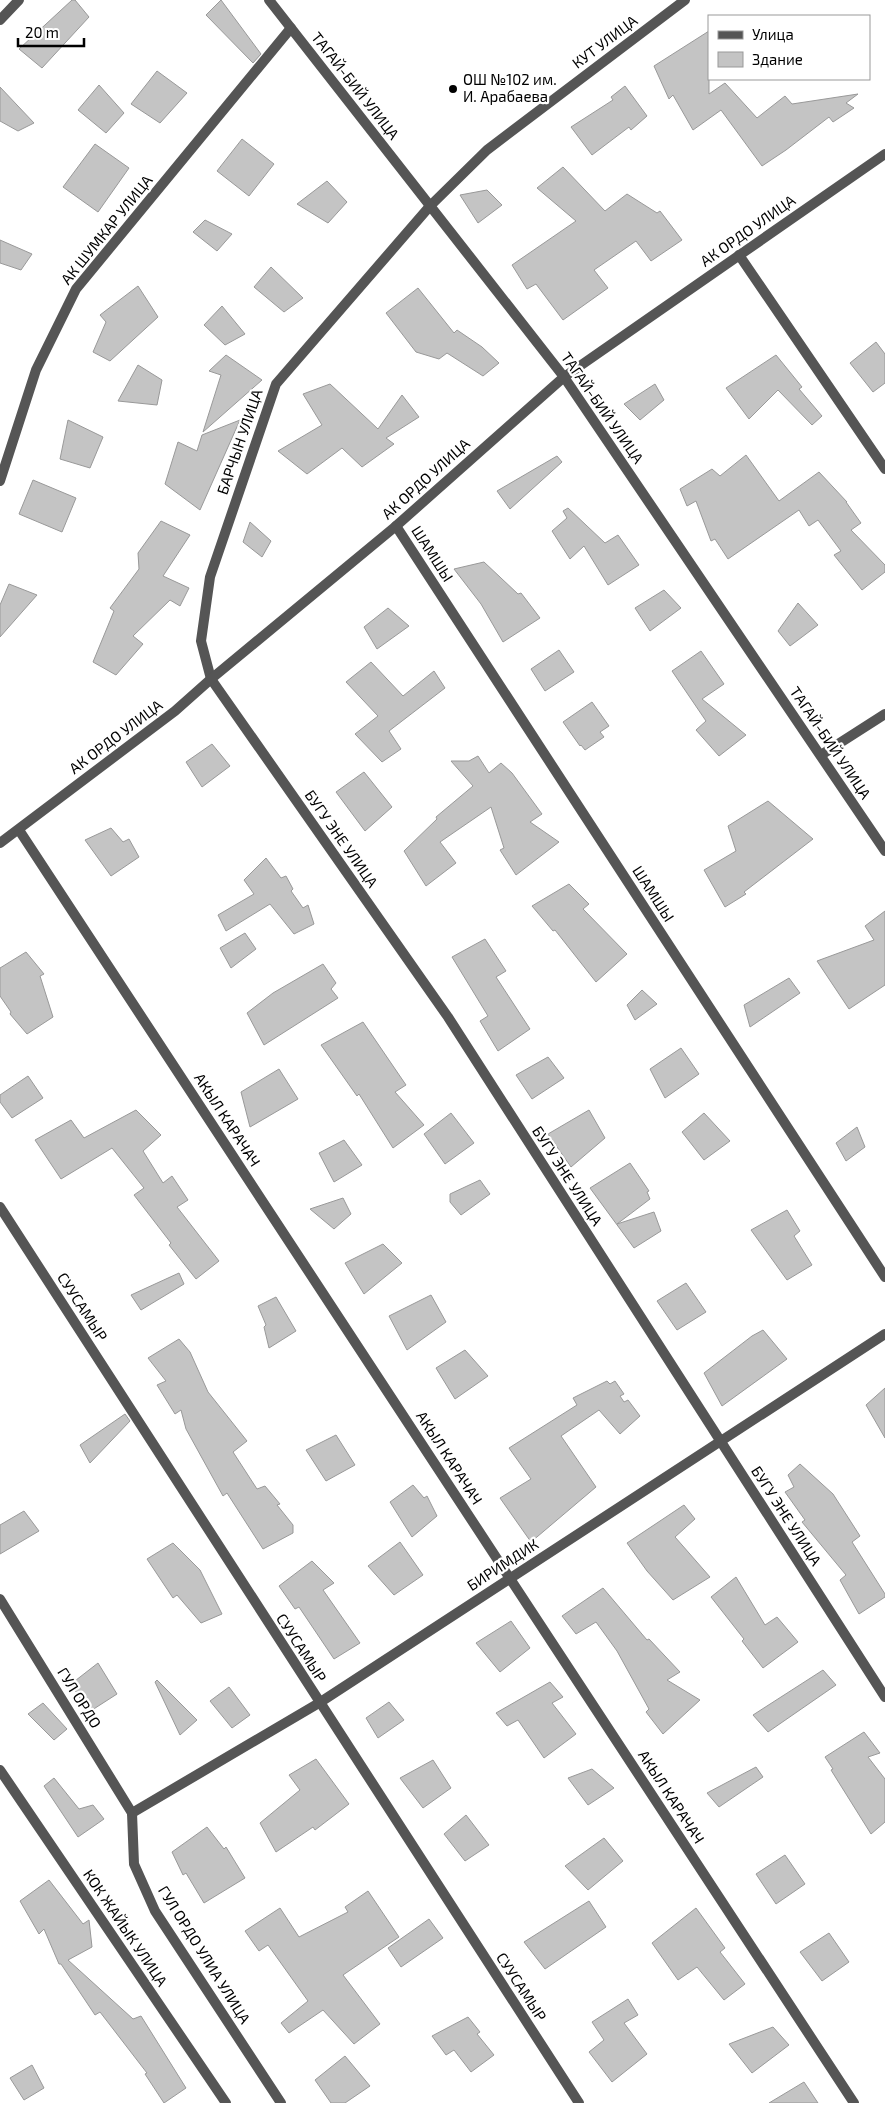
<svg xmlns="http://www.w3.org/2000/svg" width="885" height="2103" viewBox="0 0 885 2103" font-family="'Exo 2',sans-serif">
	<style>
		.building { fill: #c4c4c4; stroke: #999 }
		.lines { fill: none; stroke-linecap: round; stroke-linejoin: round }
		.minor { stroke: #555; stroke-width: 10 }
		.tertiary { stroke: #555; stroke-width: 10 }
		.poi-dot { fill: #000; stroke: #fff; stroke-width: 2 }
		.labels { text-anchor: middle; stroke-width: 4.5; stroke-linejoin: round; paint-order: stroke }
		.street-label { font-size: 15px; fill: #000; stroke: #fff }
		.poi-label { font-size: 15px; fill: #000; stroke: #fff; text-anchor: start }
	</style>
	<rect width="100%" height="100%" fill="#fff"/>
	<g class="building">
		<polygon points="72,0 75,0 89,17 42,68 19,49"/>
		<polygon points="221,0 261,54 253,63 206,15"/>
		<polygon points="709,31 709,94 725,83 757,118 785,96 792,104 858,94 846,103 854,108 833,122 829,117 786,150 762,166 721,110 693,130 673,95 669,99 654,66"/>
		<polygon points="157,71 187,93 160,123 131,104"/>
		<polygon points="99,85 124,113 106,133 78,110"/>
		<polygon points="625,86 647,116 631,130 629,127 592,155 571,127 613,100 611,97"/>
		<polygon points="0,87 34,123 18,131 0,121"/>
		<polygon points="242,139 274,164 249,196 217,171"/>
		<polygon points="95,144 129,168 98,212 63,187"/>
		<polygon points="563,167 605,211 627,194 657,213 660,211 682,240 651,261 636,241 594,270 608,288 563,320 536,284 527,289 512,265 576,221 537,188"/>
		<polygon points="327,181 347,202 328,223 297,204"/>
		<polygon points="487,190 502,205 478,223 460,195"/>
		<polygon points="205,220 232,234 217,251 193,232"/>
		<polygon points="0,240 32,254 21,270 0,263"/>
		<polygon points="271,267 303,298 284,312 254,287"/>
		<polygon points="138,286 158,317 110,361 93,352 106,322 100,315"/>
		<polygon points="418,288 454,333 457,330 482,347 499,363 483,376 447,353 439,359 416,352 386,313"/>
		<polygon points="222,306 245,334 225,345 204,325"/>
		<polygon points="876,342 885,354 885,383 873,392 850,363"/>
		<polygon points="226,355 262,380 203,432 221,375 209,371"/>
		<polygon points="776,355 802,387 799,389 822,416 812,425 778,390 749,419 726,388"/>
		<polygon points="138,365 162,380 157,405 118,401"/>
		<polygon points="330,384 378,429 402,395 419,417 386,438 394,444 362,467 342,448 307,474 278,451 322,425 303,394"/>
		<polygon points="655,384 664,400 640,420 624,404"/>
		<polygon points="68,420 103,437 90,468 60,459"/>
		<polygon points="240,420 200,510 165,484 178,442 197,451 202,435"/>
		<polygon points="746,455 779,501 819,472 847,502 846,502 861,523 851,530 885,565 885,572 862,590 834,555 841,551 818,520 809,526 799,510 728,559 715,539 711,541 696,501 687,506 680,489 712,469 720,476"/>
		<polygon points="557,456 562,462 510,509 497,491"/>
		<polygon points="33,480 76,498 62,532 19,514"/>
		<polygon points="568,508 605,543 618,535 639,565 608,585 584,546 570,559 552,531 567,518 563,511"/>
		<polygon points="161,521 190,535 163,576 189,588 180,606 170,600 133,636 143,644 116,675 93,662 114,611 110,608 139,569 138,553"/>
		<polygon points="250,522 271,541 262,557 243,542"/>
		<polygon points="484,562 518,594 521,593 540,618 503,642 481,604 454,569"/>
		<polygon points="9,584 37,595 0,637 0,605"/>
		<polygon points="664,590 681,608 650,631 635,608"/>
		<polygon points="798,603 818,625 790,646 778,631"/>
		<polygon points="388,608 409,626 377,649 364,627"/>
		<polygon points="559,650 574,672 545,691 531,669"/>
		<polygon points="701,651 724,684 702,699 746,735 719,756 696,730 706,721 672,671"/>
		<polygon points="371,662 403,696 434,671 445,688 389,731 401,749 382,762 355,734 378,716 346,682"/>
		<polygon points="592,702 609,726 600,732 604,737 585,750 581,745 580,746 563,722"/>
		<polygon points="212,744 230,766 202,787 186,762"/>
		<polygon points="478,756 489,773 501,763 512,773 542,814 530,822 559,842 516,875 500,850 504,848 491,807 440,842 456,863 426,886 404,851 437,819 436,817 473,786 451,761 469,761"/>
		<polygon points="364,772 392,807 365,831 336,792"/>
		<polygon points="768,801 813,839 744,892 746,894 725,907 704,870 736,851 728,826"/>
		<polygon points="111,828 123,842 129,839 139,857 111,876 85,840"/>
		<polygon points="266,858 281,878 286,876 293,889 291,891 303,908 308,905 314,924 294,934 270,904 226,931 218,915 254,894 244,880"/>
		<polygon points="569,884 589,904 583,909 627,954 596,982 555,930 553,931 532,906"/>
		<polygon points="885,911 885,985 849,1009 817,961 874,940 865,926"/>
		<polygon points="245,933 256,949 231,968 220,948"/>
		<polygon points="485,939 506,971 496,977 530,1029 498,1051 480,1021 488,1016 452,957"/>
		<polygon points="26,952 44,974 40,976 53,1017 27,1034 10,1014 11,1012 0,996 0,968"/>
		<polygon points="323,964 336,983 331,989 338,998 264,1045 247,1013 273,993"/>
		<polygon points="789,978 800,993 750,1027 744,1005"/>
		<polygon points="642,990 657,1004 635,1020 627,1005"/>
		<polygon points="363,1022 406,1085 395,1092 424,1125 393,1148 359,1094 357,1096 321,1045"/>
		<polygon points="681,1048 699,1074 665,1098 650,1069"/>
		<polygon points="548,1057 564,1078 532,1099 516,1075"/>
		<polygon points="279,1069 298,1099 250,1127 241,1092"/>
		<polygon points="28,1076 43,1098 12,1118 0,1102 0,1095"/>
		<polygon points="136,1110 161,1135 143,1151 163,1183 172,1176 188,1200 177,1207 219,1261 196,1279 169,1245 171,1243 134,1195 144,1188 112,1148 61,1179 35,1140 71,1120 84,1138"/>
		<polygon points="589,1110 605,1138 571,1167 548,1134"/>
		<polygon points="451,1113 474,1143 445,1164 424,1134"/>
		<polygon points="704,1113 730,1141 704,1160 682,1132"/>
		<polygon points="857,1127 865,1147 846,1161 836,1143"/>
		<polygon points="344,1140 362,1165 334,1182 319,1153"/>
		<polygon points="630,1163 649,1191 647,1192 650,1199 617,1224 654,1212 661,1231 634,1248 590,1188"/>
		<polygon points="480,1180 490,1194 461,1215 450,1202 450,1194"/>
		<polygon points="343,1198 351,1214 334,1229 310,1209"/>
		<polygon points="787,1210 800,1231 794,1236 812,1265 787,1280 751,1230"/>
		<polygon points="383,1244 402,1263 364,1294 345,1263"/>
		<polygon points="179,1273 184,1284 141,1310 131,1295"/>
		<polygon points="686,1283 706,1312 677,1330 657,1301"/>
		<polygon points="431,1295 446,1322 407,1350 389,1316"/>
		<polygon points="276,1297 296,1331 269,1348 264,1327 266,1325 258,1306"/>
		<polygon points="763,1330 787,1359 722,1406 704,1373 752,1336"/>
		<polygon points="179,1339 190,1352 208,1392 247,1441 233,1452 257,1489 265,1486 280,1504 277,1505 293,1525 293,1533 263,1549 227,1493 223,1496 186,1429 181,1410 175,1414 157,1385 166,1381 148,1358"/>
		<polygon points="465,1350 488,1376 455,1399 436,1368"/>
		<polygon points="607,1381 610,1384 615,1381 624,1394 620,1396 624,1402 628,1400 640,1416 620,1434 599,1410 561,1436 596,1487 531,1542 500,1498 531,1479 509,1448 577,1405 573,1398"/>
		<polygon points="885,1388 885,1438 866,1405"/>
		<polygon points="125,1414 130,1421 90,1463 80,1445"/>
		<polygon points="336,1435 355,1465 326,1481 306,1450"/>
		<polygon points="800,1464 833,1494 860,1536 852,1542 885,1594 885,1597 859,1614 840,1580 846,1575 802,1522 805,1520 785,1492 794,1487 788,1475"/>
		<polygon points="413,1485 424,1498 427,1496 437,1516 412,1537 390,1502"/>
		<polygon points="684,1505 695,1519 675,1537 710,1577 673,1600 647,1571 627,1543"/>
		<polygon points="24,1511 39,1531 0,1554 0,1525"/>
		<polygon points="400,1542 423,1575 394,1595 368,1566"/>
		<polygon points="173,1543 200,1570 222,1614 201,1623 177,1595 173,1598 147,1559"/>
		<polygon points="312,1561 334,1583 323,1590 360,1643 334,1659 299,1607 295,1609 279,1586"/>
		<polygon points="736,1577 765,1625 777,1617 798,1642 763,1668 742,1641 744,1639 711,1597"/>
		<polygon points="603,1588 647,1640 649,1639 680,1672 667,1680 700,1700 663,1734 646,1712 649,1709 617,1651 596,1622 576,1634 562,1616"/>
		<polygon points="511,1621 530,1648 500,1672 476,1643"/>
		<polygon points="98,1663 117,1694 89,1712 71,1684"/>
		<polygon points="823,1670 836,1685 768,1732 753,1715"/>
		<polygon points="157,1680 197,1720 180,1735 155,1682"/>
		<polygon points="550,1682 563,1697 552,1703 576,1734 544,1758 518,1720 507,1726 496,1713"/>
		<polygon points="229,1687 250,1715 232,1728 210,1701"/>
		<polygon points="389,1702 404,1720 378,1738 366,1718"/>
		<polygon points="43,1703 67,1729 54,1740 28,1714"/>
		<polygon points="864,1732 880,1753 868,1757 885,1779 885,1822 871,1834 831,1770 833,1769 825,1757"/>
		<polygon points="316,1759 349,1804 315,1830 313,1827 276,1852 260,1823 300,1790 289,1775"/>
		<polygon points="433,1760 451,1788 423,1808 400,1778"/>
		<polygon points="756,1767 763,1777 719,1807 707,1793"/>
		<polygon points="592,1769 614,1788 588,1805 568,1778"/>
		<polygon points="54,1778 79,1809 93,1805 104,1819 78,1837 44,1786"/>
		<polygon points="466,1815 489,1845 465,1861 444,1834"/>
		<polygon points="207,1827 224,1849 226,1847 245,1878 204,1903 186,1873 183,1875 172,1852"/>
		<polygon points="604,1838 623,1861 588,1890 565,1866"/>
		<polygon points="785,1855 805,1884 776,1904 756,1874"/>
		<polygon points="49,1880 83,1924 89,1920 92,1947 68,1960 133,2019 141,2016 186,2088 164,2103 145,2074 147,2073 100,2012 95,2015 61,1964 59,1964 44,1929 39,1934 20,1901"/>
		<polygon points="368,1891 399,1937 343,1975 380,2024 354,2044 323,2010 289,2033 281,2023 308,2001 268,1945 259,1951 245,1931 280,1908 299,1937 348,1912 345,1907"/>
		<polygon points="589,1901 606,1927 545,1969 524,1942"/>
		<polygon points="696,1908 725,1948 720,1952 745,1984 724,2000 697,1967 678,1980 652,1943"/>
		<polygon points="429,1919 443,1938 401,1967 388,1948"/>
		<polygon points="829,1933 849,1962 822,1981 800,1952"/>
		<polygon points="628,1999 638,2015 624,2023 647,2054 612,2082 589,2052 604,2040 592,2022"/>
		<polygon points="468,2017 480,2032 477,2034 494,2055 471,2072 454,2050 446,2055 432,2036"/>
		<polygon points="773,2027 789,2045 752,2073 729,2044"/>
		<polygon points="345,2056 370,2086 345,2103 331,2103 315,2080"/>
		<polygon points="32,2065 44,2088 24,2100 10,2078"/>
		<polygon points="804,2082 818,2103 769,2103"/>
	</g>
	<g class="lines">
		<g class="minor">
			<polyline points="685,0 487,150 430,206 276,384 210,577 201,641 211,679 448,1017 885,1697"/>
			<polyline points="0,20 19,0"/>
			<polyline points="739,255 885,469"/>
			<polyline points="0,481 36,370 76,289 291,28"/>
			<polyline points="396,526 885,1277"/>
			<polyline points="821,755 885,714"/>
			<polyline points="19,830 854,2103"/>
			<polyline points="0,843 175,711 211,679 396,526 564,377 885,154"/>
			<polyline points="0,1207 579,2103"/>
			<polyline points="0,1599 132,1813"/>
			<polyline points="0,1770 226,2103"/>
			<polyline points="132,1813 319,1703 885,1334"/>
			<polyline points="132,1813 134,1864 155,1911 281,2103"/>
		</g>
		<polyline class="tertiary" points="269,0 564,377 885,851"/>
	</g>
	<circle class="poi-dot" cx="453" cy="89" r="5"/>
	<g class="labels">
		<g class="street-label">
			<text transform="translate(605 42) rotate(-37)" y="5">КУТ УЛИЦА</text>
			<text transform="translate(355 86) rotate(52)" y="5">ТАГАЙ-БИЙ УЛИЦА</text>
			<text transform="translate(107 230) rotate(-51)" y="5">АК ШУМКАР УЛИЦА</text>
			<text transform="translate(748 231) rotate(-35)" y="5">АК ОРДО УЛИЦА</text>
			<text transform="translate(602 408) rotate(55)" y="5">ТАГАЙ-БИЙ УЛИЦА</text>
			<text transform="translate(240 442) rotate(-71)" y="5">БАРЧЫН УЛИЦА</text>
			<text transform="translate(426 479) rotate(-42)" y="5">АК ОРДО УЛИЦА</text>
			<text transform="translate(432 554) rotate(57)" y="5">ШАМШЫ</text>
			<text transform="translate(116 737) rotate(-37)" y="5">АК ОРДО УЛИЦА</text>
			<text transform="translate(830 743) rotate(56)" y="5">ТАГАЙ-БИЙ УЛИЦА</text>
			<text transform="translate(341 839) rotate(55)" y="5">БУГУ ЭНЕ УЛИЦА</text>
			<text transform="translate(653 894) rotate(57)" y="5">ШАМШЫ</text>
			<text transform="translate(227 1120) rotate(57)" y="5">АКЫЛ КАРАЧАЧ</text>
			<text transform="translate(567 1176) rotate(57)" y="5">БУГУ ЭНЕ УЛИЦА</text>
			<text transform="translate(82 1307) rotate(57)" y="5">СУУСАМЫР</text>
			<text transform="translate(449 1458) rotate(57)" y="5">АКЫЛ КАРАЧАЧ</text>
			<text transform="translate(786 1516) rotate(57)" y="5">БУГУ ЭНЕ УЛИЦА</text>
			<text transform="translate(503 1565) rotate(-33)" y="5">БИРИМДИК</text>
			<text transform="translate(301 1648) rotate(57)" y="5">СУУСАМЫР</text>
			<text transform="translate(79 1698) rotate(58)" y="5">ГУЛ ОРДО</text>
			<text transform="translate(671 1797) rotate(57)" y="5">АКЫЛ КАРАЧАЧ</text>
			<text transform="translate(125 1928) rotate(56)" y="5">КОК ЖАЙЫК УЛИЦА</text>
			<text transform="translate(204 1955) rotate(58)" y="5">ГУЛ ОРДО УЛИА УЛИЦА</text>
			<text transform="translate(521 1987) rotate(57)" y="5">СУУСАМЫР</text>
		</g>
		<g class="poi-label">
			<text x="463" y="85">ОШ №102 им.<tspan x="463" dy="17">И. Арабаева</tspan></text>
		</g>
	</g>
	<rect x="708" y="15" width="162" height="65" fill="#ffffff" stroke="#999999"/>
	<rect x="718" y="31" width="25" height="8" fill="#555555" stroke="#999999"/>
	<text x="752" y="40" font-size="15" fill="#000000">Улица</text>
	<rect x="718" y="52" width="25" height="15" fill="#c4c4c4" stroke="#999999"/>
	<text x="752" y="65" font-size="15" fill="#000000">Здание</text>
	<path d="M18 38v8h66v-8" fill="none" stroke="#000000" stroke-width="2.5"/>
	<text x="25" y="38" font-size="15" fill="#000000" stroke="#ffffff" stroke-width="4" paint-order="stroke">20 m</text>
</svg>
